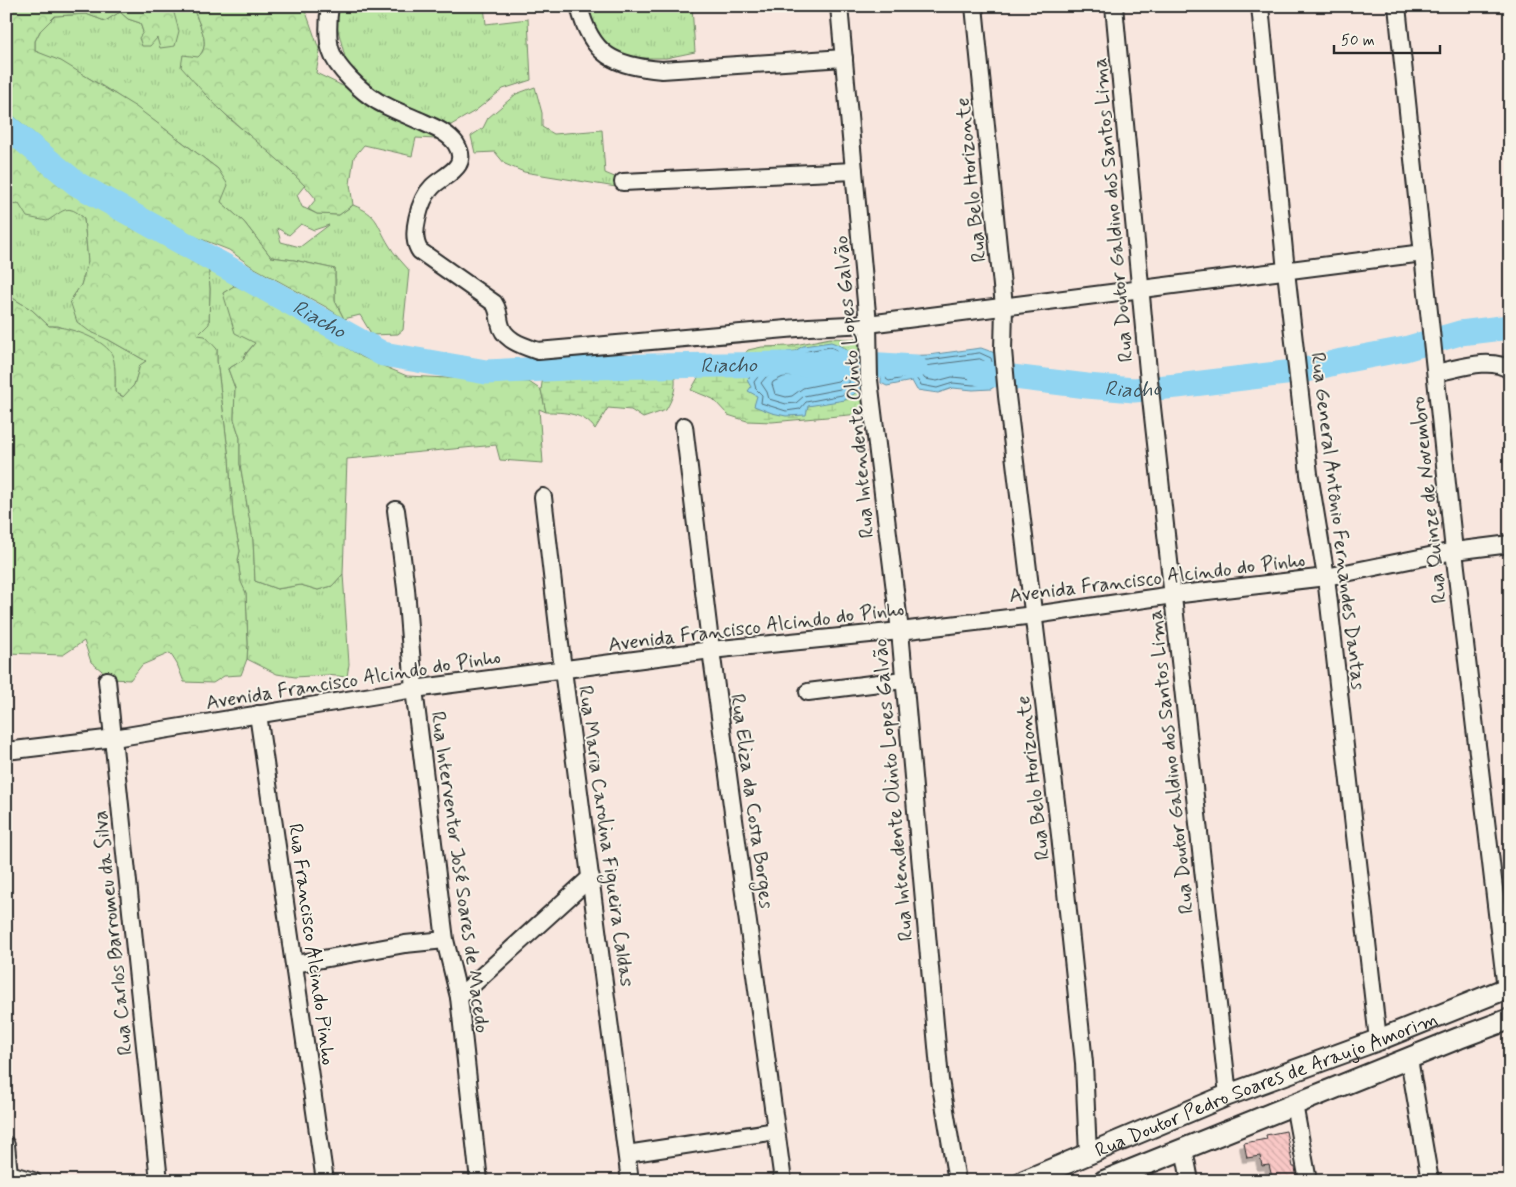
<svg xmlns="http://www.w3.org/2000/svg" width="1516" height="1187" viewBox="0 0 1516 1187" font-family="Mynerve,sans-serif">
	<style>
		.grass { fill: url(#grass-tufts); stroke: #728866; fill-rule: evenodd }
		.forest { fill: url(#forest-crowns); stroke: #728866 }
		.wetland { fill: url(#wetland-marsh); stroke: #728866 }
		.water { fill: #91d5f2; stroke: #6891a2 }
		.lines { fill: none; stroke-linecap: round; stroke-linejoin: round }
		.shore { stroke: #546f7b; stroke-width: 1 }
		.river { stroke: #91d5f2; stroke-width: 25 }
		.building { fill: url(#building-back-hatch); stroke: #2b2b2b; filter: url(#shadow) }
		.minor-casing { stroke: #2b2b2b; stroke-width: 20 }
		.tertiary-casing { stroke: #2b2b2b; stroke-width: 24 }
		.minor { stroke: #f7f3e8; stroke-width: 16 }
		.tertiary { stroke: #f7f3e8; stroke-width: 20 }
		.labels { text-anchor: middle; stroke-width: 4; stroke-linejoin: round; paint-order: stroke }
		.street-label { font-size: 20px; fill: #2b2b2b; stroke: #f7f3e8 }
		.water-label { font-size: 21px; font-style: italic; fill: #44565d; stroke: #f7f3e8 }
	</style>
	<defs>
		<pattern id="grass-tufts" width="24" height="20" patternUnits="userSpaceOnUse" patternTransform="scale(1.25)"><rect width="24" height="20" fill="#bae5a2"/><path d="M3 7l-1-3M5 7V3M7 7l1-3M15 17l-1-3M17 17v-4M19 17l1-3" fill="none" stroke="#a0c58c"/></pattern>
		<pattern id="forest-crowns" width="20" height="18" patternUnits="userSpaceOnUse" patternTransform="scale(1.25)"><rect width="20" height="18" fill="#bae5a2"/><path d="M2 6a3 3 0 1 1 6 0M12 15a3 3 0 1 1 6 0" fill="none" stroke="#a0c58c"/></pattern>
		<pattern id="wetland-marsh" width="20" height="14" patternUnits="userSpaceOnUse" patternTransform="scale(1.25)"><rect width="20" height="14" fill="#bae5a2"/><path d="M1 5h8M5 5V1M11 12h8M15 12V8" fill="none" stroke="#a0c58c"/></pattern>
		<pattern id="building-back-hatch" width="6" height="6" patternUnits="userSpaceOnUse" patternTransform="scale(1.25)"><rect width="6" height="6" fill="#f9c8c6"/><path d="M-1 5l2 2M0 0l6 6M5-1l2 2" fill="none" stroke="#d6acaa"/></pattern>
		<filter id="shadow"><feDropShadow dx="-4.5" dy="4.5" stdDeviation="0" flood-color="#0004"/></filter>
	</defs>
	<rect width="100%" height="100%" fill="#f8e6de"/>
	<filter id="ink" filterUnits="userSpaceOnUse"><feTurbulence type="fractalNoise" baseFrequency=".02" numOctaves="2"/><feDisplacementMap in="SourceGraphic" scale="10" xChannelSelector="R" yChannelSelector="G"/><feConvolveMatrix kernelMatrix="1 2 1 2 8 2 1 2 1" color-interpolation-filters="sRGB"/></filter>
	<g filter="url(#ink)">
		<g class="grass">
			<path d="M172,6H195L194,10C199,25 212,45 198,57L204,93L231,120L263,146L305,185L297,195L302,207L317,214L339,215L353,205C379,215 376,224 389,245C394,254 402,262 409,270L403,330L398,334L372,335L360,315L344,319L335,301V269L294,260L271,257L244,222L221,202L218,169C160,125 102,79 35,51V41L40,31L55,16L86,14L105,21L120,12L128,19L140,23L143,32L172,11ZM301,224L314,230L329,225L300,247L281,242L277,228L289,235Z"/>
			<polygon points="336,6 484,6 486,24 528,19 531,80 503,89 475,111 451,125 375,93 347,65 337,26"/>
			<polygon points="583,6 692,6 695,52 666,58 639,58 616,53 602,45"/>
			<polygon points="535,87 542,113 542,127 554,134 602,130 605,173 617,178 616,187 524,172 505,164 495,152 475,153 471,136 483,128 488,118 516,94"/>
			<polygon points="20,204 74,210 84,218 88,262 81,285 70,301 109,340 146,361 140,366 134,385 124,397 115,392 115,376 83,335 58,326 49,326 32,310 6,294 6,205"/>
			<polygon points="208,263 221,271 234,286 223,293 256,342 246,353 243,360 228,369 235,388 234,419 240,438 240,464 253,540 255,581 277,589 301,585 318,590 332,586 343,574 349,664 347,677 326,675 295,677 277,674 247,659 248,644 246,593 241,583 238,560 240,551 233,516 229,459 217,361 217,349 197,335 209,323 210,289"/>
		</g>
		<g class="forest">
			<polygon points="6,6 172,6 179,31 175,46 160,48 157,38 150,46 142,46 139,38 143,32 140,23 128,19 120,12 105,21 86,14 55,16 40,31 35,41 35,51 61,61 136,107 218,169 228,185 221,202 244,222 271,257 294,260 335,269 335,301 344,319 326,307 251,266 229,250 191,235 87,178 6,110"/>
			<path d="M195,6H301L307,15L320,52L316,73L345,87L367,103L431,133L436,139L416,138L412,156L364,145L354,157L350,184L353,205L339,215L317,214L308,209L316,199C293,169 260,146 232,120C213,104 197,85 181,67L183,55L198,57C212,45 199,25 194,10Z"/>
			<path d="M6,141L36,164L103,208L208,263L210,289L209,324L198,335L205,336L217,349V361L229,459L233,516L240,551L238,560L241,582L246,593L248,644L247,659L241,675L224,676L213,683L184,682L177,664L170,653L142,665L130,680L112,679L91,662L84,641L63,655L6,653V294L32,310L49,326C66,326 107,339 113,357C116,368 115,381 115,392L123,397L134,385L140,365L146,361L109,340L89,331L77,322L70,301L81,285L88,262L84,218C67,203 65,210 47,221L27,217L19,204L6,205Z"/>
			<polygon points="234,286 248,289 289,312 362,357 407,376 529,382 541,390 546,412 539,409 543,463 500,460 496,445 347,459 343,574 332,586 318,590 301,585 277,589 255,581 253,540 240,464 240,438 234,419 235,388 228,369 243,360 246,354 255,343 235,333 223,293"/>
		</g>
		<g class="wetland">
			<polygon points="830,338 857,339 862,352 868,400 860,414 772,422 747,421 728,415 713,399 691,390 699,376 726,374 748,350 762,347 790,346"/>
			<path d="M670,355C676,379 679,387 666,410L643,418L631,410L608,408L595,429C584,413 564,412 546,412L541,390L545,362Z"/>
		</g>
		<g class="water">
			<path d="M831,342C855,350 859,364 863,388L845,400L808,406L806,415L786,416L772,413L754,406L757,396L748,391L751,387L747,380L758,368L779,358H787V352L795,351L803,346Z"/>
			<polygon points="981,348 995,353 999,369 999,383 991,389 973,390 953,388 938,393 917,390 912,381 887,386 881,383 881,372 883,362 895,356 928,355"/>
		</g>
		<g class="lines">
			<g class="shore">
				<path d="M830,347C846,352 859,369 856,386L842,395L806,402L800,409L786,411L761,403L762,395L756,389L754,382C763,369 773,365 789,363C803,349 811,351 830,347Z"/>
				<polygon points="980,353 991,358 994,370 994,379 988,384 973,385 953,383 937,388 921,385 916,378 913,376 889,381 886,379 888,366 896,361 928,360"/>
				<path d="M829,354C842,357 851,370 849,383L840,389L804,396L796,403L786,404L769,399L767,392L761,383L766,377L781,370L791,368L807,357Z"/>
				<polygon points="980,359 986,362 988,371 986,378 973,379 952,377 937,381 925,379 917,369 919,367"/>
				<polygon points="829,361 837,367 842,377 838,381 803,388 792,396 786,397 775,394 772,384 773,382 783,377 795,375 810,364"/>
			</g>
			<g class="river">
				<path id="s1" d="M6,126L77,184L383,354L486,372L585,367L848,363L915,367"/>
				<path id="s2" d="M980,373L1087,386L1134,390L1177,386L1302,371L1342,361L1405,349L1460,333L1510,327"/>
			</g>
		</g>
		<polygon class="building" points="1286,1131 1293,1167 1295,1167 1297,1181 1273,1181 1269,1165 1262,1166 1260,1156 1247,1158 1244,1143 1267,1139 1266,1135"/>
		<g class="lines">
			<g class="minor-casing">
				<g id="minor">
					<path d="M330,6C328,18 327,40 331,51C336,68 362,92 377,101C389,108 404,114 418,120C431,126 448,132 456,144C471,168 443,175 432,187C420,199 409,236 420,251L494,303C499,310 498,315 500,323C503,340 523,346 538,351L809,327L868,324L1423,253"/>
					<path d="M579,6C591,56 615,66 662,70L844,58"/>
					<polyline points="839,6 868,324 869,380 900,631 940,1080 957,1181"/>
					<polyline points="974,6 1004,306 1003,350 1007,396 1060,835 1084,1063 1088,1155"/>
					<polyline points="1114,6 1148,371 1228,1095"/>
					<polyline points="1260,6 1286,271 1309,474 1326,577 1378,1040"/>
					<polyline points="1397,6 1454,551 1506,989"/>
					<polyline points="623,182 854,171"/>
					<path d="M1436,373C1457,369 1491,356 1510,370"/>
					<polyline points="684,426 711,650 783,1181"/>
					<polyline points="543,497 563,670 630,1181"/>
					<polyline points="396,510 406,589 414,689 445,940 459,997 479,1181"/>
					<polyline points="107,680 159,1181"/>
					<polyline points="808,692 903,680"/>
					<polyline points="258,714 325,1181"/>
					<polyline points="6,751 114,738 414,689 711,650 900,631 1034,615 1173,595 1326,577 1454,551 1510,544"/>
					<polyline points="295,964 405,944 445,940"/>
					<polyline points="459,997 591,877"/>
					<polyline points="1409,1059 1430,1181"/>
					<polyline points="1294,1104 1308,1181"/>
					<polyline points="6,1145 9,1174"/>
					<polyline points="1184,1149 1190,1181"/>
					<polyline points="627,1154 776,1131"/>
					<polyline points="6,1173 33,1181"/>
				</g>
			</g>
			<g class="tertiary-casing">
				<g id="tertiary">
					<path id="s3" d="M1024,1181L1228,1095L1378,1040L1510,987"/>
					<polyline points="1104,1181 1459,1038 1510,1019"/>
				</g>
			</g>
			<use href="#minor" class="minor"/>
			<use href="#tertiary" class="tertiary"/>
		</g>
	</g>
	<g class="labels">
		<g class="street-label">
			<text transform="translate(970 180) rotate(-96)" y="7">Rua Belo Horizonte</text>
			<text transform="translate(1112 210) rotate(-95)" y="7">Rua Doutor Galdino dos Santos Lima</text>
			<text transform="translate(853 387) rotate(-95)" y="7">Rua Intendente Olinto Lopes Galvão</text>
			<text transform="translate(1428 500) rotate(-96)" y="7">Rua Quinze de Novembro</text>
			<text transform="translate(1339 521) rotate(83)" y="7">Rua General Antônio Fernandes Dantas</text>
			<text transform="translate(1157 577) rotate(-7)" y="7">Avenida Francisco Alcindo do Pinho</text>
			<text transform="translate(756 626) rotate(-7)" y="7">Avenida Francisco Alcindo do Pinho</text>
			<text transform="translate(353 679) rotate(-9)" y="7">Avenida Francisco Alcindo do Pinho</text>
			<text transform="translate(1170 762) rotate(-96)" y="7">Rua Doutor Galdino dos Santos Lima</text>
			<text transform="translate(1032 778) rotate(-97)" y="7">Rua Belo Horizonte</text>
			<text transform="translate(892 790) rotate(-95)" y="7">Rua Intendente Olinto Lopes Galvão</text>
			<text transform="translate(753 801) rotate(82)" y="7">Rua Eliza da Costa Borges</text>
			<text transform="translate(607 836) rotate(82)" y="7">Rua Maria Carolina Figueira Caldas</text>
			<text transform="translate(461 872) rotate(82)" y="7">Rua Interventor José Soares de Macedo</text>
			<text transform="translate(112 933) rotate(-96)" y="7">Rua Carlos Barromeu da Silva</text>
			<text transform="translate(313 944) rotate(82)" y="7">Rua Francisco Alcindo Pinho</text>
			<text dy="7" stroke="none"><textPath href="#s3" startOffset="261">Rua Doutor Pedro Soares de Araujo Amorim</textPath></text>
		</g>
		<g class="water-label">
			<text dy="7" stroke="none"><textPath href="#s1" startOffset="369">Riacho</textPath></text>
			<text dy="7" stroke="none"><textPath href="#s1" startOffset="789">Riacho</textPath></text>
			<text dy="7" stroke="none"><textPath href="#s2" startOffset="154">Riacho</textPath></text>
		</g>
	</g>
	<rect width="1516" height="1187" fill="none" stroke="#f7f3e8" stroke-width="25"/>
	<rect x="12" y="12" width="1491" height="1162" fill="none" stroke="#2b2b2b" stroke-width="2" filter="url(#ink)"/>
	<path d="M1334 45v8h106v-8" fill="none" stroke="#2b2b2b" stroke-width="2.5"/>
	<text x="1341" y="45" font-size="15" fill="#2b2b2b" stroke="#f7f3e8" stroke-width="4" paint-order="stroke">50 m</text>
</svg>
